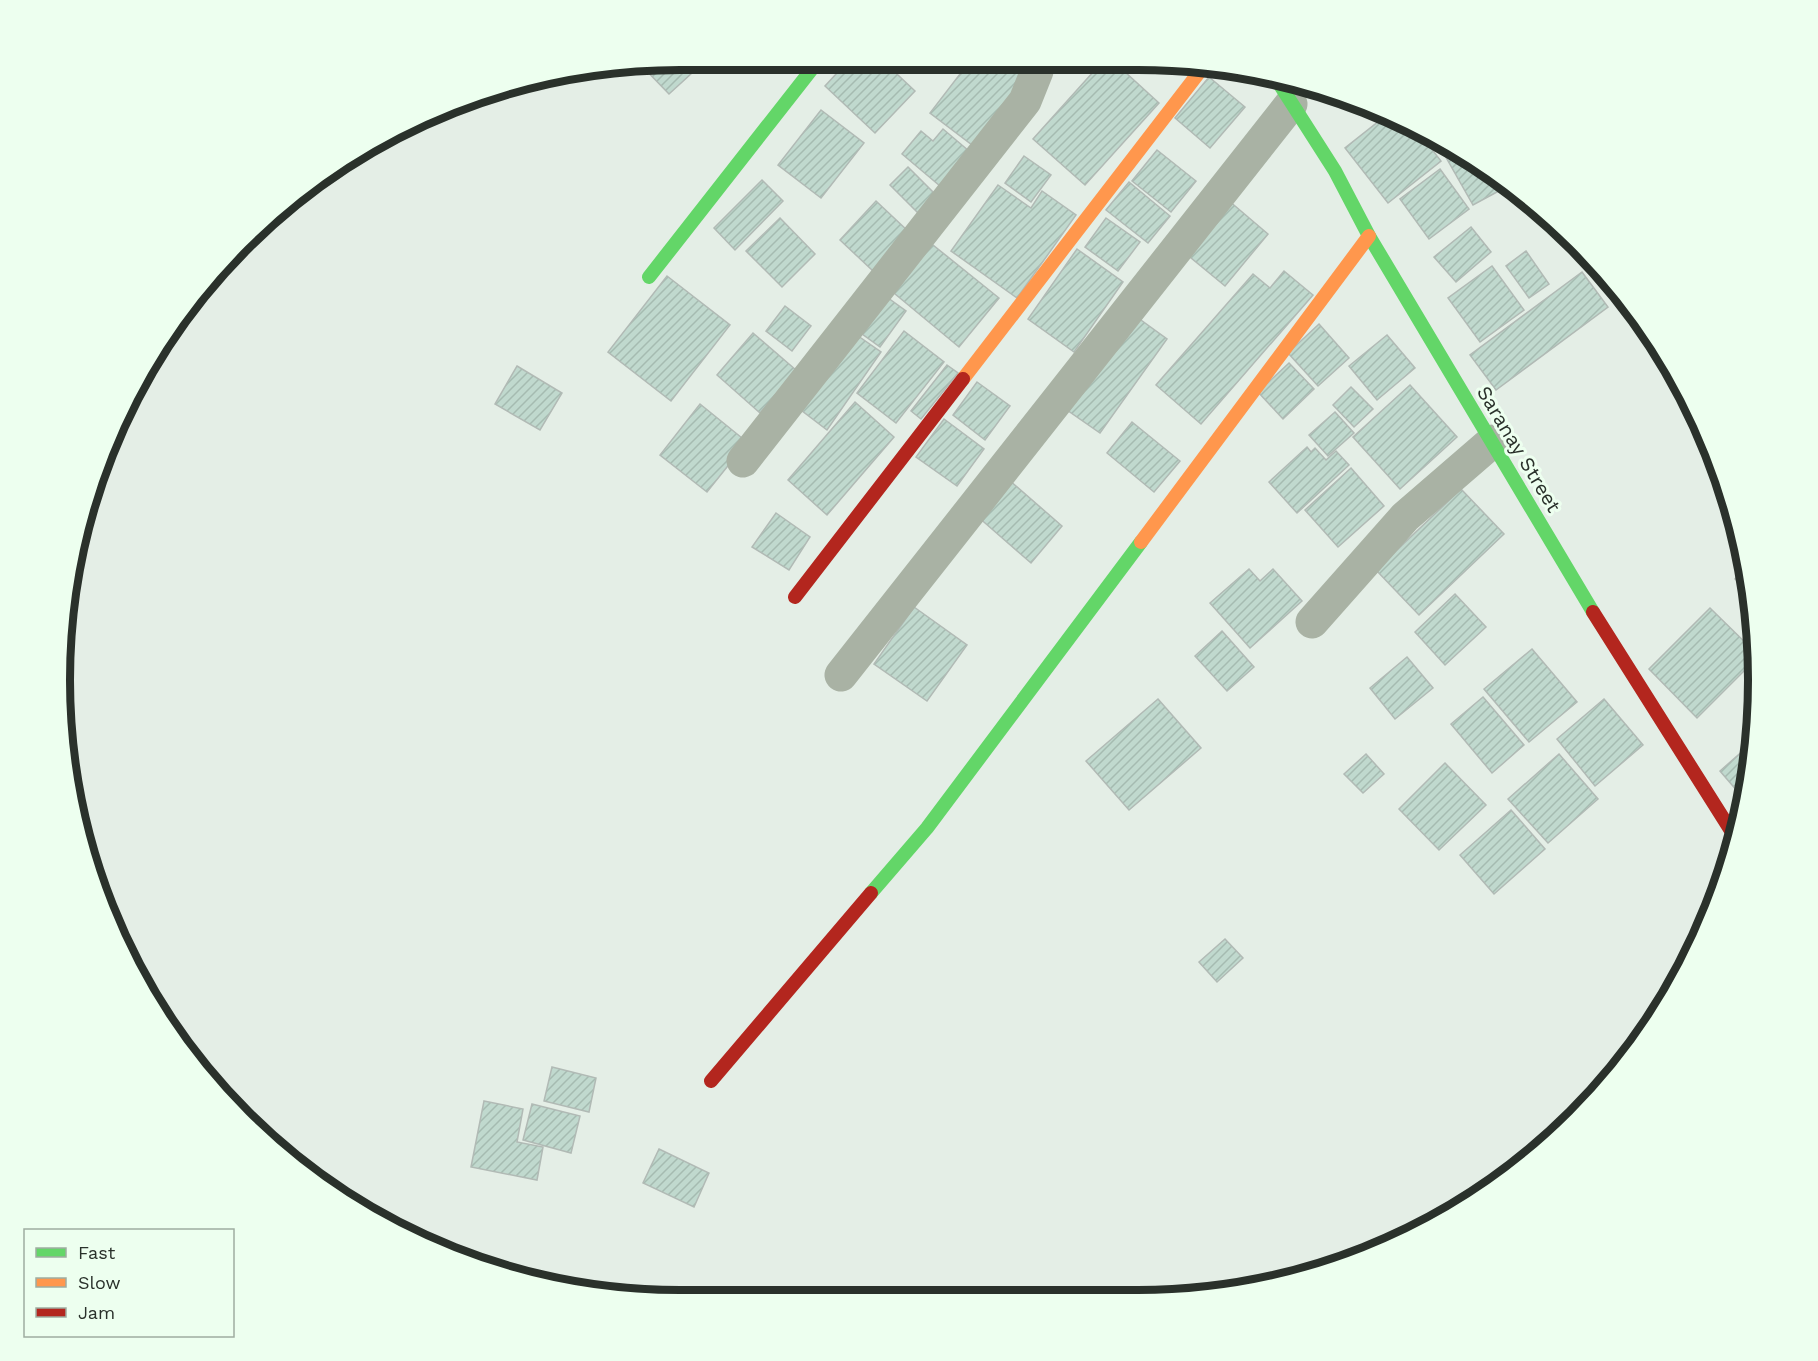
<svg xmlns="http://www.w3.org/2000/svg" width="1818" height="1361" viewBox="0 0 1818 1361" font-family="'Work Sans',sans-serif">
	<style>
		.building { fill: url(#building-hatch); stroke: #b1bab5; stroke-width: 1.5 }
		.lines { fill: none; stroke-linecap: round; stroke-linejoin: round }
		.street { stroke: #a9b2a4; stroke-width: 33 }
		.fast { stroke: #63d668; stroke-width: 14 }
		.slow { stroke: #ff974d; stroke-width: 14 }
		.jam { stroke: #b3261e; stroke-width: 14 }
		.labels { text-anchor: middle; stroke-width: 6; stroke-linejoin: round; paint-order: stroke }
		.street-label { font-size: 20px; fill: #2a312b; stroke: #edffef }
		.rim { fill: none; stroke: #2a312b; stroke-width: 8 }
	</style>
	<defs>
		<pattern id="building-hatch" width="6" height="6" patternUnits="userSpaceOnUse" patternTransform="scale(1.5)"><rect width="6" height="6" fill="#c0d9ce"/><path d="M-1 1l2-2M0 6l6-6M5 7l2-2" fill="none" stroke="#a5bbb1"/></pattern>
	</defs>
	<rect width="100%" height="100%" fill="#e4eee6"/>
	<g class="building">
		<polygon points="680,60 701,60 703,63 669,94 641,65"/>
		<polygon points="849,60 883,61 915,91 875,133 825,86"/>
		<polygon points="970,61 1003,61 1028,80 976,148 930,113"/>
		<polygon points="1103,61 1113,61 1159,103 1085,185 1033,139"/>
		<polygon points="1209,77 1245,107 1210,148 1175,118"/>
		<polygon points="1336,94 1352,99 1342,105"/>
		<polygon points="821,110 864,143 821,198 778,165"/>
		<polygon points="1388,114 1416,129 1441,161 1388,203 1345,148"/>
		<polygon points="943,129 969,151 940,186 902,154 921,131 933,141"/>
		<polygon points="1451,148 1482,164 1508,186 1473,205 1443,152"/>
		<polygon points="1157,150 1196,181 1171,212 1132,181"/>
		<polygon points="1024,156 1051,175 1031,202 1005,183"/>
		<polygon points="908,167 939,198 921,216 890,185"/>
		<polygon points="1440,169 1469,209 1429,239 1400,199"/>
		<polygon points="762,180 783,201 735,250 714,228"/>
		<polygon points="1129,182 1170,216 1148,243 1106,210"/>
		<polygon points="998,185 1031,208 1042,191 1076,215 1017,298 951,251"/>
		<polygon points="1228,200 1268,234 1225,286 1185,253"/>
		<polygon points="876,201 909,232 873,271 840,240"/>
		<polygon points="780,218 815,254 782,287 746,251"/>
		<polygon points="1106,218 1140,242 1118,271 1085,247"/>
		<polygon points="1471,227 1491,252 1456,282 1434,257"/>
		<polygon points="928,241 999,298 959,347 889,289"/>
		<polygon points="1077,249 1123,282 1074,352 1028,319"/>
		<polygon points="1526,251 1549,284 1529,298 1506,266"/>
		<polygon points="1492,266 1524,310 1480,342 1448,298"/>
		<polygon points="1284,271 1313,295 1201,424 1156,385 1253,274 1270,288"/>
		<polygon points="1582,272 1608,307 1496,390 1470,355"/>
		<polygon points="667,276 730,325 671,401 608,352"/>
		<polygon points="884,295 906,311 880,347 858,331"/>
		<polygon points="785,306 811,326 792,351 766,331"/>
		<polygon points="1134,315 1167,339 1100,433 1067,410"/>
		<polygon points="1319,324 1349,358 1318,386 1288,353"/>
		<polygon points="851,331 881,352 827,430 797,407"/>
		<polygon points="904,331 944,362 896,423 857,393"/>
		<polygon points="753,333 796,370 760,413 717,375"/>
		<polygon points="1387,335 1415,368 1377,400 1349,366"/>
		<polygon points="1289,363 1314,389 1283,419 1258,392"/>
		<polygon points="947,365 958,373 921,419 911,411"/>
		<polygon points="517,366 562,393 540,430 495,404"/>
		<polygon points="977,382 1010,406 985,440 953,415"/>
		<polygon points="1410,385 1457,437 1400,489 1353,437"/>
		<polygon points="1351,387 1373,409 1354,427 1333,405"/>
		<polygon points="855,402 894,437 827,515 788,480"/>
		<polygon points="700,404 747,442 707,492 660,455"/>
		<polygon points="1335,412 1354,433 1328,456 1309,435"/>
		<polygon points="944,419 984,449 957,486 916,457"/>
		<polygon points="1132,422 1180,461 1154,492 1107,453"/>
		<polygon points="1307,447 1311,452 1315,448 1326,460 1336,451 1349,465 1297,513 1269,482"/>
		<polygon points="1351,468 1384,506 1338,547 1305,510"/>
		<polygon points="1009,480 1062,526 1031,563 977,516"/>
		<polygon points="1461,489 1504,534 1419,615 1376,570"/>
		<polygon points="776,513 810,537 789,570 752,547"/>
		<polygon points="1745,568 1749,591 1735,579"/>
		<polygon points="1249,569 1260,581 1273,569 1302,601 1250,648 1210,603"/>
		<polygon points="1455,594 1486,627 1445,665 1415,632"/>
		<polygon points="914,607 967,645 927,701 874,664"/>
		<polygon points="1710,608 1756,653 1756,659 1697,718 1649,669"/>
		<polygon points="1222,631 1254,667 1227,691 1195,656"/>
		<polygon points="1532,649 1577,702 1529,742 1484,689"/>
		<polygon points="1407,657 1433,688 1395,719 1370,688"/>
		<polygon points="1483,697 1524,745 1492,773 1451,724"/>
		<polygon points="1158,699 1201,748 1129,810 1086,761"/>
		<polygon points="1604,699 1643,745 1595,786 1557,739"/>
		<polygon points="1753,742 1753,762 1744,799 1720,771"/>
		<polygon points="1366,754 1384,774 1363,793 1344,774"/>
		<polygon points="1559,754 1598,799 1548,843 1508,799"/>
		<polygon points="1445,763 1486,805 1439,850 1399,809"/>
		<polygon points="1511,810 1545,849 1494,894 1460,855"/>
		<polygon points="1225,939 1243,958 1217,982 1199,962"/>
		<polygon points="552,1067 596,1078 589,1112 544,1101"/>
		<polygon points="484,1101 523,1109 517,1142 543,1147 537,1180 471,1167"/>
		<polygon points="532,1104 580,1116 571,1153 523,1140"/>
		<polygon points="659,1149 709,1173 694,1207 643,1183"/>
	</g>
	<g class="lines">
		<g class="street">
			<polyline points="743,461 1025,101 1037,71 1038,61"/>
			<polyline points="1312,622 1405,517 1493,441"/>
			<polyline points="841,675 1291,104"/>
		</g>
		<g class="fast">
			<polyline points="1275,77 1335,171 1369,236 1593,612"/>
			<polyline points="649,277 819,60"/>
			<polyline points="871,893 927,828 1141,542"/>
		</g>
		<g class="slow">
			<polyline points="963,379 1204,66"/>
			<polyline points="1141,542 1369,236"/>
		</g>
		<g class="jam">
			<polyline points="795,597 963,379"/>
			<polyline points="1593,612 1735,837"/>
			<polyline points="711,1081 871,893"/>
		</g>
	</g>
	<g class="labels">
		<g class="street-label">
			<text transform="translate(1519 449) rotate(59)" y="7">Saranay Street</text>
		</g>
	</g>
	<path d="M0 0H1818V1361H0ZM680 70H1138A610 610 0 0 1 1748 680V680A610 610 0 0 1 1138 1290H680A610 610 0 0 1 70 680V680A610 610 0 0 1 680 70Z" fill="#edffef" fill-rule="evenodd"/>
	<path class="rim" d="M680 70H1138A610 610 0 0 1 1748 680V680A610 610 0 0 1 1138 1290H680A610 610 0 0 1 70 680V680A610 610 0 0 1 680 70Z"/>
	<rect x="24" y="1229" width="210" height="108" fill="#edffef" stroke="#9fada1" stroke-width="1.5"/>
	<rect x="36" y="1248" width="30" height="9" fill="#63d668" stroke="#9fada1" stroke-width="1.5"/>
	<text x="78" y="1259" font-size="18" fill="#2a312b">Fast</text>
	<rect x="36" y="1278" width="30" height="9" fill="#ff974d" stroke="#9fada1" stroke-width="1.5"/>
	<text x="78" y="1289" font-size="18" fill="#2a312b">Slow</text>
	<rect x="36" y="1308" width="30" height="9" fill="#b3261e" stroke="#9fada1" stroke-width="1.5"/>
	<text x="78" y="1319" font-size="18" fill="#2a312b">Jam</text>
</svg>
